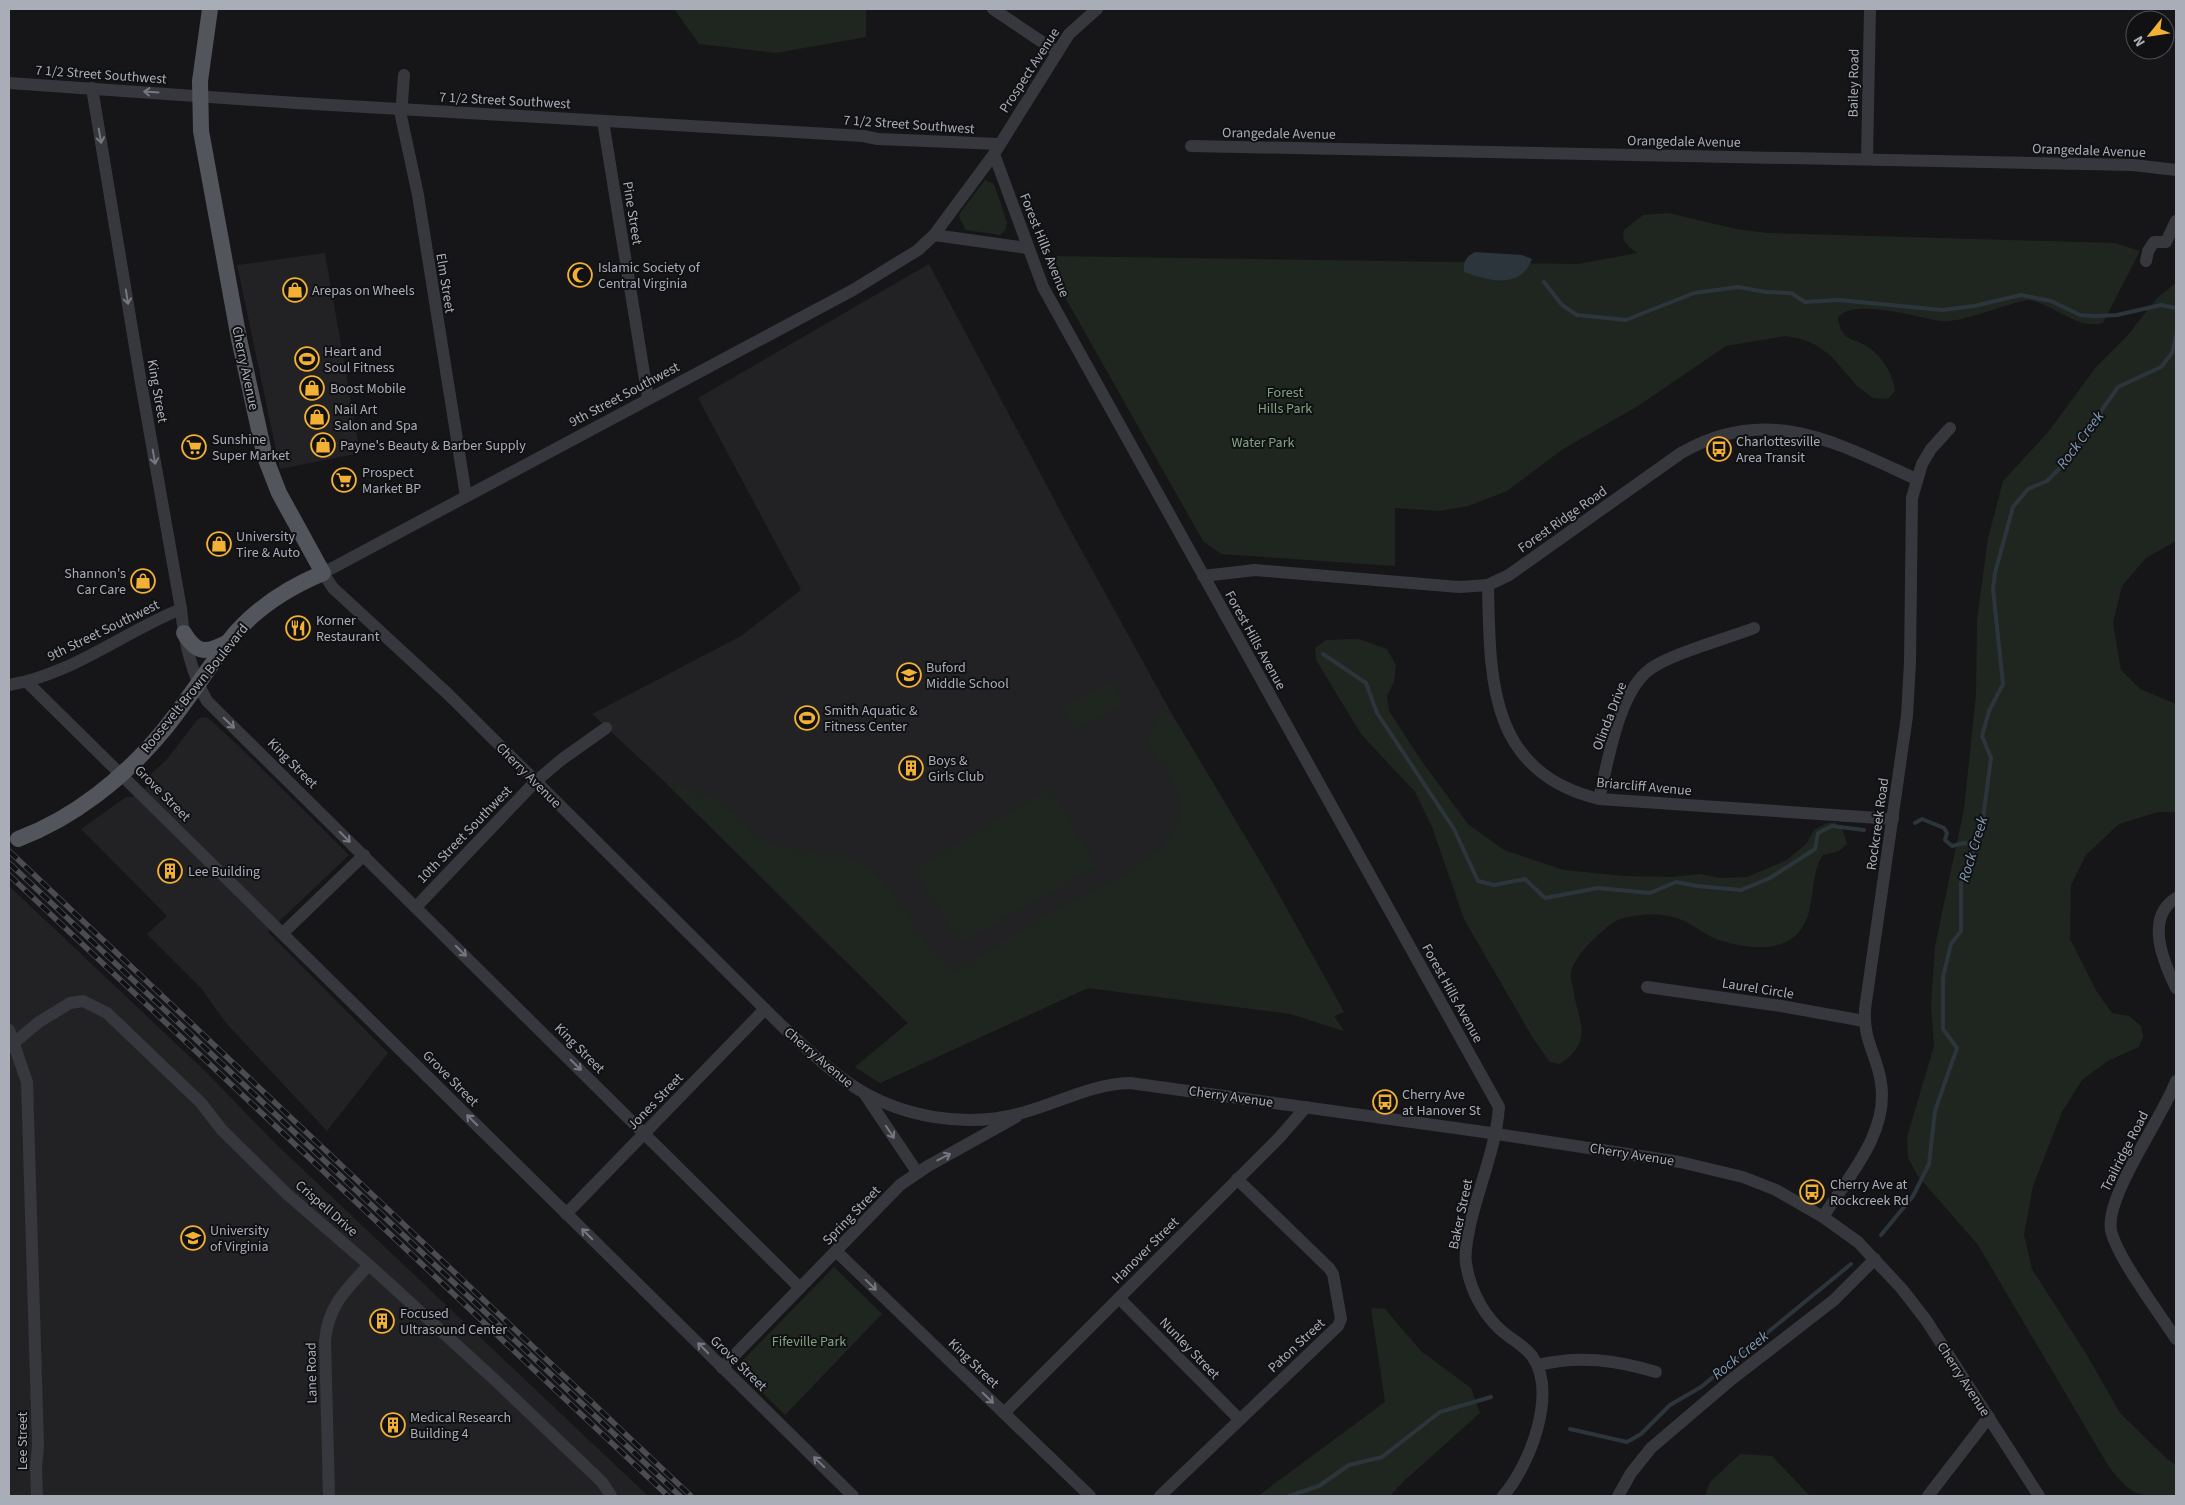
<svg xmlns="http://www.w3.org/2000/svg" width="2185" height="1505" viewBox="0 0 2185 1505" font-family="'Source Sans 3',sans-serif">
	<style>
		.built { fill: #222225 }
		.green { fill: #1e261f }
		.water { fill: #2c353c }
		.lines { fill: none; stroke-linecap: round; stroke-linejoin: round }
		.stream { stroke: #2c353c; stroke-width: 4 }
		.minor { stroke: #37383d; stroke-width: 12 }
		.major { stroke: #53555c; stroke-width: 16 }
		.rail-casing { stroke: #4a4c52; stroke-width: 5.5 }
		.rail { stroke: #111113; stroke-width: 4; stroke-dasharray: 11; stroke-linecap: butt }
		.oneway { stroke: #757881 }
		.labels { text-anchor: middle; stroke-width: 4; stroke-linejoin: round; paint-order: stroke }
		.street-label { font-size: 14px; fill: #a8adb8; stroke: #111113 }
		.poi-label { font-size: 14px; fill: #a8adb8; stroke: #111113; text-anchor: start }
		.park-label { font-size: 14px; fill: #7fa381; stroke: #111113 }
		.water-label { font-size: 15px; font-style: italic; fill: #7f9bb3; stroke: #111113 }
	</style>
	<rect width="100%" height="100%" fill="#161618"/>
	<g class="built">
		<polygon points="325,253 360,453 280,469 237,265"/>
		<polygon points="929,264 1072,533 1184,736 1267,873 1344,1012 1334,1016 1344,1031 1291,1014 1088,988 880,1083 855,1067 908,1023 666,783 592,714 741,636 801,590 698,398"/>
		<polygon points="203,717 208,718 240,747 349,855 268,932 388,1053 327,1131 226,1023 201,988 147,934 167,916 81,829 126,797 132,797 147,787 149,776 167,759 198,719"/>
		<polygon points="9,886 206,1072 276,1144 648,1496 9,1496"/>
	</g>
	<g class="green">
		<polygon points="674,9 866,9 866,37 776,53 699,44"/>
		<polygon points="985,180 994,184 1007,222 1006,229 1000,235 966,230 959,217 960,213"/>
		<path d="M1668,213L1736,229L1767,233L2115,243L2140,251L2103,323C2075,330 2055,304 2028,300C2004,304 1961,324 1939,321C1919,317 1846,297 1838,319C1839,323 1840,329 1843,333C1848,340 1856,340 1863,344C1880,353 1893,372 1895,391L1888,399L1873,398L1857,386L1831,356L1816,345L1801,339L1786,336L1726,346L1638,406L1563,449L1507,491L1468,506L1439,511L1395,508V566L1221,554L1203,541L1049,269V256L1578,264L1637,253C1630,247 1620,242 1624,230L1643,215Z"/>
		<path d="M2176,283V541L2146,558L2122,586L2113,623L2121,670L2140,689L2176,704V812H2158L2119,824L2086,855L2071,885L2070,939L2097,992L2112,1013L2129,1016L2141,1026L2143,1037L2139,1047L2108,1061L2082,1080L2062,1112L2033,1186L2024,1235L2032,1269L2087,1355L2120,1413L2167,1459L2176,1465V1496C2137,1496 2134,1498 2109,1467L1978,1245L1917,1175L1908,1157L1907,1137L1934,1046L1931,1006L1935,946L1964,809L1976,695L1977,620L1988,538L2003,481L2049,431L2096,367L2128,335L2157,298Z"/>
		<path d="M1359,639L1387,649L1396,665L1394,682L1387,696L1389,711L1423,763L1468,824L1504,850L1564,870L1624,876L1671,877L1701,874L1719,878L1747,877L1787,860L1806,844L1814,830L1827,823L1835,822L1843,831L1847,844L1839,851L1823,855C1807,878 1819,914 1795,936C1774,954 1740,947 1716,939C1704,934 1694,925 1682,920C1663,912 1634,913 1616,921C1608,925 1601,933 1595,938C1586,946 1574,960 1571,972C1570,976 1572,983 1573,987C1577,1021 1596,1039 1560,1064L1550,1062L1534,1040L1464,919L1432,827L1415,792L1361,734L1316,660L1315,648L1326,640Z"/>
		<polygon points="1111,682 1123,705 1073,731 1061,708"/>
		<path d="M1164,710L1170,713L1178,724L1267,873L1344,1012L1334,1016L1344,1031L1291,1014L1088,988L880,1083L855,1067L908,1023L666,783C684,787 702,792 718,801C747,818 764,855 803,848C819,858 831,852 847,857C861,862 876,872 885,883C900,899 936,965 954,970C966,966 977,957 987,951C1011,936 1035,922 1059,907C1100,882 1204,852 1174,784C1167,769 1156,757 1146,744L1145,739L1159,714Z"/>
		<polygon points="1050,788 1097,867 960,943 914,869"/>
		<polygon points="834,1267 882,1314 785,1415 736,1367"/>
		<polygon points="1371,1308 1385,1309 1421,1351 1471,1388 1480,1413 1403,1482 1390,1496 1258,1496 1385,1402"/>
		<polygon points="1740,1454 1772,1456 1810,1496 1705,1496 1710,1482"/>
	</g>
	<path class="water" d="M1475,252L1522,255L1532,259C1520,291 1488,280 1464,272C1463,261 1466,257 1475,252Z"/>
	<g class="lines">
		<g class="stream">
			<polyline points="1544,282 1562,305 1577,315 1626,320 1694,293 1738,287 1766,292 1791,293 1805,302 1839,300 1942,310 1974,306 2021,295 2051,301 2080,315 2095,316 2117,315 2161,305 2176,308"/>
			<polyline points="1323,654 1366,683 1377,713 1454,829 1478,881 1494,885 1525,879 1545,898 1598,888 1650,893 1676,882 1697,886 1741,890 1770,878 1815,849 1818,833 1832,826 1864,830"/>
			<polyline points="1915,823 1922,819 1944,828 1947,833 1945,840 1952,846 1964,843 1975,845"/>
			<polyline points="1881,1235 1913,1196 1929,1164 1935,1111 1957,1048 1943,1029 1943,977 1951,944 1961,931 1961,883 1982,826 1991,758 1982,736 1989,711 2003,684 1993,589 1995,573 2013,507 2028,489 2047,481 2068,460 2084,441 2099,414 2118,387 2161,367 2172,353 2176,336"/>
			<polyline points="1570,1429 1627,1442 1641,1434 1670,1405 1701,1387 1851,1264"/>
			<polyline points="1289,1496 1319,1486 1349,1465 1382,1457 1440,1412 1491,1397"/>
		</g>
		<g class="minor">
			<polyline points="993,9 1057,52"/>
			<path d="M1097,9L1069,34L994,154L934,235L918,250L853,290L323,573L333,588L449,695L781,1025C804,1046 825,1067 850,1084C900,1118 968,1129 1025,1112C1061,1102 1092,1084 1130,1083L1477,1131L1680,1162L1743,1177L1776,1190L1823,1217L1858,1242L1902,1289L1926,1320L2039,1496"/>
			<polyline points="404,75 401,116 418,195 466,496"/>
			<polyline points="9,83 297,103 863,136 878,139 999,144"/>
			<path d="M92,88L141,383L181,609C184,642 191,672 207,701L800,1288"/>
			<polyline points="603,121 648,398"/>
			<polyline points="1191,146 2133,165 2176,170"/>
			<path d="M994,154L1043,287L1499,1107C1496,1147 1479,1186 1470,1225C1468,1238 1464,1250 1466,1263C1470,1291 1485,1319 1508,1336C1517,1342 1525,1347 1532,1356C1558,1393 1530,1465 1503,1496"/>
			<polyline points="1867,159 1870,9"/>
			<polyline points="934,235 1027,248"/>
			<polyline points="2146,261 2148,251 2154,242 2166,242 2176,221"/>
			<path d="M1203,576L1255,570L1459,587L1488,585L1509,575L1681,453C1767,403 1835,442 1916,479"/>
			<path d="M1488,585C1490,679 1488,772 1599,799L1893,819"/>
			<polyline points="27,682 853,1496"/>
			<path d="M9,685C71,675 124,632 181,609"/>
			<path d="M1599,799C1608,762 1618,693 1650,669C1673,653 1726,639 1754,628"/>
			<path d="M2176,898C2144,918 2164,963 2176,988"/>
			<polyline points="416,907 535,782 561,760 606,728"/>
			<polyline points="283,933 364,855"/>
			<polyline points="1647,987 1781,1006 1864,1021"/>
			<polyline points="9,1030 27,1082 38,1445 36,1469 37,1496"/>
			<polyline points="9,1047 39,1022 70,1003 83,1001 107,1013 201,1103 222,1130 287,1194 369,1265 495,1380 602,1482 611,1496"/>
			<path d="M2176,1081C2163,1117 2105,1196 2111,1230C2116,1256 2160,1314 2176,1339"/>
			<polyline points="864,1093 917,1172"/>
			<polyline points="566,1214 765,1009"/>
			<path d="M1823,1217C1848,1177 1889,1133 1881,1083C1877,1054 1863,1042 1865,1009L1907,716L1910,662L1912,498L1922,464L1931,449L1950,428"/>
			<polyline points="836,1251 1090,1496"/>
			<polyline points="1119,1298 1239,1419"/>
			<path d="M1538,1365C1579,1355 1616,1360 1656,1372"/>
			<polyline points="722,1368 900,1185 928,1166 1016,1117"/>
			<polyline points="1004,1413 1279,1138 1306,1107"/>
			<path d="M329,1496L325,1340C329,1304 346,1290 369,1265"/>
			<polyline points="1160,1496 1338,1326 1341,1319 1333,1274 1329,1268 1237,1179"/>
			<polyline points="1618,1496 1631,1473 1651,1448 1732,1379 1834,1300 1875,1259"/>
			<polyline points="1928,1496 1989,1417"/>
		</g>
		<g class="major">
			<path d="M184,633C197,655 207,653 228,642"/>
			<path d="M18,839C74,818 124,778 163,731C186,703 206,671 228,642C252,611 287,588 323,573L279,493L265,457L239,339L201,131L200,81L210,9"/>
		</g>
		<g class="rail-casing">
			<g id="rail">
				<polyline points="9,851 691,1496"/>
				<polyline points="9,863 680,1496"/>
				<polyline points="9,875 668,1496"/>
			</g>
		</g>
		<use href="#rail" class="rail"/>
	</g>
	<defs><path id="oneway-shaft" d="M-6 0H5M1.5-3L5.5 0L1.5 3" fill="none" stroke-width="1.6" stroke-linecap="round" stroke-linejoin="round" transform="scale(1.25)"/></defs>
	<g class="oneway">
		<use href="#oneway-shaft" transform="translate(151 92) rotate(-176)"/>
		<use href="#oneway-shaft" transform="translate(100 136) rotate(80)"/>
		<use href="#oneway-shaft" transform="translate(127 297) rotate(81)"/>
		<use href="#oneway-shaft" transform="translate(154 457) rotate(80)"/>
		<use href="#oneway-shaft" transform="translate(229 723) rotate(44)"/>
		<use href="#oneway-shaft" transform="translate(345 837) rotate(45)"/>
		<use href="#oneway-shaft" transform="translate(461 951) rotate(45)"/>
		<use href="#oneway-shaft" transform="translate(576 1065) rotate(45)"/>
		<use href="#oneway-shaft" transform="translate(472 1120) rotate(-135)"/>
		<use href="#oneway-shaft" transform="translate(890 1132) rotate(56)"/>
		<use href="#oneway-shaft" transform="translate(944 1157) rotate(-27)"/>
		<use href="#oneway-shaft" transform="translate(587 1234) rotate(-135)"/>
		<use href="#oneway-shaft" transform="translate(871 1285) rotate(44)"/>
		<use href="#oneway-shaft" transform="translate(703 1348) rotate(-135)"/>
		<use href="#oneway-shaft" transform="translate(988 1398) rotate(44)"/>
		<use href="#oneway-shaft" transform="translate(819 1462) rotate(-136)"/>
	</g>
	<defs>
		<g id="mosque-ring" transform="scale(1.25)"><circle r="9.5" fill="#111113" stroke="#f2b134" stroke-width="1.5"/><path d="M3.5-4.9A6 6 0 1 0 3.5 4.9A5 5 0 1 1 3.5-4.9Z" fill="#f2b134"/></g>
		<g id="shop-ring" transform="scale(1.25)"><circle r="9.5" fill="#111113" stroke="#f2b134" stroke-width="1.5"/><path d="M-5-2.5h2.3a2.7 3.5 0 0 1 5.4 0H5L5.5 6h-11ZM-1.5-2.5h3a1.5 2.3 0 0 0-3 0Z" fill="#f2b134"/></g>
		<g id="stadium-ring" transform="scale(1.25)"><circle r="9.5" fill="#111113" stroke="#f2b134" stroke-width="1.5"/><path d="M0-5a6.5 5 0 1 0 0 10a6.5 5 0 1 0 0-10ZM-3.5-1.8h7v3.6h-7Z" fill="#f2b134"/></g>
		<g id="supermarket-ring" transform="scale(1.25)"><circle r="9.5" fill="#111113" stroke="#f2b134" stroke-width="1.5"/><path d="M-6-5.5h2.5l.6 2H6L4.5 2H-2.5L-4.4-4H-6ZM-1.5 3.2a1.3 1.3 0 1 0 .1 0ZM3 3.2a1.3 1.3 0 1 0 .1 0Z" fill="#f2b134"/></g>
		<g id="bus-ring" transform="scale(1.25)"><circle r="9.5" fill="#111113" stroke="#f2b134" stroke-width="1.5"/><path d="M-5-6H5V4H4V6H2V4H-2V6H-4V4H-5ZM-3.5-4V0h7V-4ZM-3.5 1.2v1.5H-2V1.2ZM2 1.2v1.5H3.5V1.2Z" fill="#f2b134"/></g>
		<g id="restaurant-ring" transform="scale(1.25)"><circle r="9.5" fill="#111113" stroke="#f2b134" stroke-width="1.5"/><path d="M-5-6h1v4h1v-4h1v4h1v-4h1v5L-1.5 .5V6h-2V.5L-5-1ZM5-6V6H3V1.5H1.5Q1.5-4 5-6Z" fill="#f2b134"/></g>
		<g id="school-ring" transform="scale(1.25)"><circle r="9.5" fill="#111113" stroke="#f2b134" stroke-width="1.5"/><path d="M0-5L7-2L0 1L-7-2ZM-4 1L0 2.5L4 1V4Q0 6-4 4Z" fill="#f2b134"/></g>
		<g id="building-ring" transform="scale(1.25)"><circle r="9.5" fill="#111113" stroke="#f2b134" stroke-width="1.5"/><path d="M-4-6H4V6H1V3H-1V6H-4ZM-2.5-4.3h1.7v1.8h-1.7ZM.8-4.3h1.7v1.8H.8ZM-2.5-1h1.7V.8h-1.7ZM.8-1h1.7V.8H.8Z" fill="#f2b134"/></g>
		<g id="university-ring" transform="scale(1.25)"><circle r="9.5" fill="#111113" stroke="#f2b134" stroke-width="1.5"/><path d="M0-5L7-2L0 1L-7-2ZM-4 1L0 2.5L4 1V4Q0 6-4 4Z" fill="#f2b134"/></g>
	</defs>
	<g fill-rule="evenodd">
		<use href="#mosque-ring" x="580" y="275"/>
		<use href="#shop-ring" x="295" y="290"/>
		<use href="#stadium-ring" x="307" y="359"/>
		<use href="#shop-ring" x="312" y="388"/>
		<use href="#shop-ring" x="317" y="417"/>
		<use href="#shop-ring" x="323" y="445"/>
		<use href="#supermarket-ring" x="194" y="447"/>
		<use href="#bus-ring" x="1719" y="449"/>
		<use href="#supermarket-ring" x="344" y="480"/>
		<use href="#shop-ring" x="219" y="544"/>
		<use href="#shop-ring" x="143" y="581"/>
		<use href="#restaurant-ring" x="298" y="628"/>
		<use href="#school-ring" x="909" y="675"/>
		<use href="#stadium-ring" x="807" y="718"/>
		<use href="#building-ring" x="911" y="768"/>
		<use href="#building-ring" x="170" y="871"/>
		<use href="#bus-ring" x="1385" y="1102"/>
		<use href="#bus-ring" x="1812" y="1192"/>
		<use href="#university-ring" x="193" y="1238"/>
		<use href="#building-ring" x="382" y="1321"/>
		<use href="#building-ring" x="393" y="1425"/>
	</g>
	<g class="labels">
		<g class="street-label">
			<text transform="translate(1029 70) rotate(-57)" y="5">Prospect Avenue</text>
			<text transform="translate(101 74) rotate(4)" y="5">7 1/2 Street Southwest</text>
			<text transform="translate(1853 83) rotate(-89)" y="5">Bailey Road</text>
			<text transform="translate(505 100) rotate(3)" y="5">7 1/2 Street Southwest</text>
			<text transform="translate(909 124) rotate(4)" y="5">7 1/2 Street Southwest</text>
			<text transform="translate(1279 133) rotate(1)" y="5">Orangedale Avenue</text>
			<text transform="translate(1684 141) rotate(1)" y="5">Orangedale Avenue</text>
			<text transform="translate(2089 150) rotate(2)" y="5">Orangedale Avenue</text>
			<text transform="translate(633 213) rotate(81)" y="5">Pine Street</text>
			<text transform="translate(1045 245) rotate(68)" y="5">Forest Hills Avenue</text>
			<text transform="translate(446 283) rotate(81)" y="5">Elm Street</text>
			<text transform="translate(246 368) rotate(78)" y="5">Cherry Avenue</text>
			<text transform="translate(158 391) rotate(80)" y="5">King Street</text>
			<text transform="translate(624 394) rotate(-28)" y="5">9th Street Southwest</text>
			<text transform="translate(1562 519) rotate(-35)" y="5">Forest Ridge Road</text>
			<text transform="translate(103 630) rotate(-26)" y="5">9th Street Southwest</text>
			<text transform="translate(1256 640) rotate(61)" y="5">Forest Hills Avenue</text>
			<text transform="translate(194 688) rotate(-51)" y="5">Roosevelt Brown Boulevard</text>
			<text transform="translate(1609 716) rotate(-69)" y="5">Olinda Drive</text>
			<text transform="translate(293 763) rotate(45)" y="5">King Street</text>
			<text transform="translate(529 775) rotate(45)" y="5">Cherry Avenue</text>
			<text transform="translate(1644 786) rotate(5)" y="5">Briarcliff Avenue</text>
			<text transform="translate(163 793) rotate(45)" y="5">Grove Street</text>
			<text transform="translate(1877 824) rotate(-82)" y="5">Rockcreek Road</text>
			<text transform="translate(464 834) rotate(-46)" y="5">10th Street Southwest</text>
			<text transform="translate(1758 988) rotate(9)" y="5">Laurel Circle</text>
			<text transform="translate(1453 993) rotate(61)" y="5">Forest Hills Avenue</text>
			<text transform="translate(580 1048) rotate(45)" y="5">King Street</text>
			<text transform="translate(819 1057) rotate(40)" y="5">Cherry Avenue</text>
			<text transform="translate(451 1078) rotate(45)" y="5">Grove Street</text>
			<text transform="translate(1231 1096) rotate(8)" y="5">Cherry Avenue</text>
			<text transform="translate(655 1101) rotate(-46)" y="5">Jones Street</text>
			<text transform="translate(2124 1151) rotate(-63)" y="5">Trailridge Road</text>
			<text transform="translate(1632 1154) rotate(9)" y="5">Cherry Avenue</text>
			<text transform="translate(327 1208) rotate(41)" y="5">Crispell Drive</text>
			<text transform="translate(1460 1214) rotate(-78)" y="5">Baker Street</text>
			<text transform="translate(851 1215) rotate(-46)" y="5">Spring Street</text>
			<text transform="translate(1145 1250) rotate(-45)" y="5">Hanover Street</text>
			<text transform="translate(1296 1345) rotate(-43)" y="5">Paton Street</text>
			<text transform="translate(1190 1348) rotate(46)" y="5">Nunley Street</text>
			<text transform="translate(739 1363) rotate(44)" y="5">Grove Street</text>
			<text transform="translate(974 1363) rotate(44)" y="5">King Street</text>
			<text transform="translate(311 1373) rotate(-91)" y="5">Lane Road</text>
			<text transform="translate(1964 1379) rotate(57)" y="5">Cherry Avenue</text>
			<text transform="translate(22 1441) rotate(-90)" y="5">Lee Street</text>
		</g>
		<g class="poi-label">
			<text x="598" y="272">Islamic Society of<tspan x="598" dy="16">Central Virginia</tspan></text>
			<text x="312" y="295">Arepas on Wheels</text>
			<text x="324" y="356">Heart and<tspan x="324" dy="16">Soul Fitness</tspan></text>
			<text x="330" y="393">Boost Mobile</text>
			<text x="334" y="414">Nail Art<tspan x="334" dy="16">Salon and Spa</tspan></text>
			<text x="212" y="444">Sunshine<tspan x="212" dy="16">Super Market</tspan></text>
			<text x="1736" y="446">Charlottesville<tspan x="1736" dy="16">Area Transit</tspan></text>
			<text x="340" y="450">Payne's Beauty &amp; Barber Supply</text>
			<text x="362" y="477">Prospect<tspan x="362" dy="16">Market BP</tspan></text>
			<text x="236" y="541">University<tspan x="236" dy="16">Tire &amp; Auto</tspan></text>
			<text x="126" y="578" text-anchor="end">Shannon's<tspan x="126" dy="16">Car Care</tspan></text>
			<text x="316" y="625">Korner<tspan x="316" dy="16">Restaurant</tspan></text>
			<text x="926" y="672">Buford<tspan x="926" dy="16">Middle School</tspan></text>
			<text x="824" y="715">Smith Aquatic &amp;<tspan x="824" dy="16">Fitness Center</tspan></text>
			<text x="928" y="765">Boys &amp;<tspan x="928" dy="16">Girls Club</tspan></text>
			<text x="188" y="876">Lee Building</text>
			<text x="1402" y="1099">Cherry Ave<tspan x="1402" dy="16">at Hanover St</tspan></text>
			<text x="1830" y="1189">Cherry Ave at<tspan x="1830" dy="16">Rockcreek Rd</tspan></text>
			<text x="210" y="1235">University<tspan x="210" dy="16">of Virginia</tspan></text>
			<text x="400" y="1318">Focused<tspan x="400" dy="16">Ultrasound Center</tspan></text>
			<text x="410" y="1422">Medical Research<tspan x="410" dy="16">Building 4</tspan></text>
		</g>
		<g class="park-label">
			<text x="1285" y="397">Forest<tspan x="1285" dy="16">Hills Park</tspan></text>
			<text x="1263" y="447">Water Park</text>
			<text x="809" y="1346">Fifeville Park</text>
		</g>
		<g class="water-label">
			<text transform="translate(2080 440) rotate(-53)" y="5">Rock Creek</text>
			<text transform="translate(1973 849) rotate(-73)" y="5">Rock Creek</text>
			<text transform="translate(1740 1355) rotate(-39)" y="5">Rock Creek</text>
		</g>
	</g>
	<rect width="2185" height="1505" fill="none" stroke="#a8adb8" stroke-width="20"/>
	<g transform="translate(2150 35) rotate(240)"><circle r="24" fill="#111113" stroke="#4d4f55"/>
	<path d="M0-4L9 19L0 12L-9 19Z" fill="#f2b134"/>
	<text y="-8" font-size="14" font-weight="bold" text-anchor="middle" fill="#a8adb8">N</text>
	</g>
</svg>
